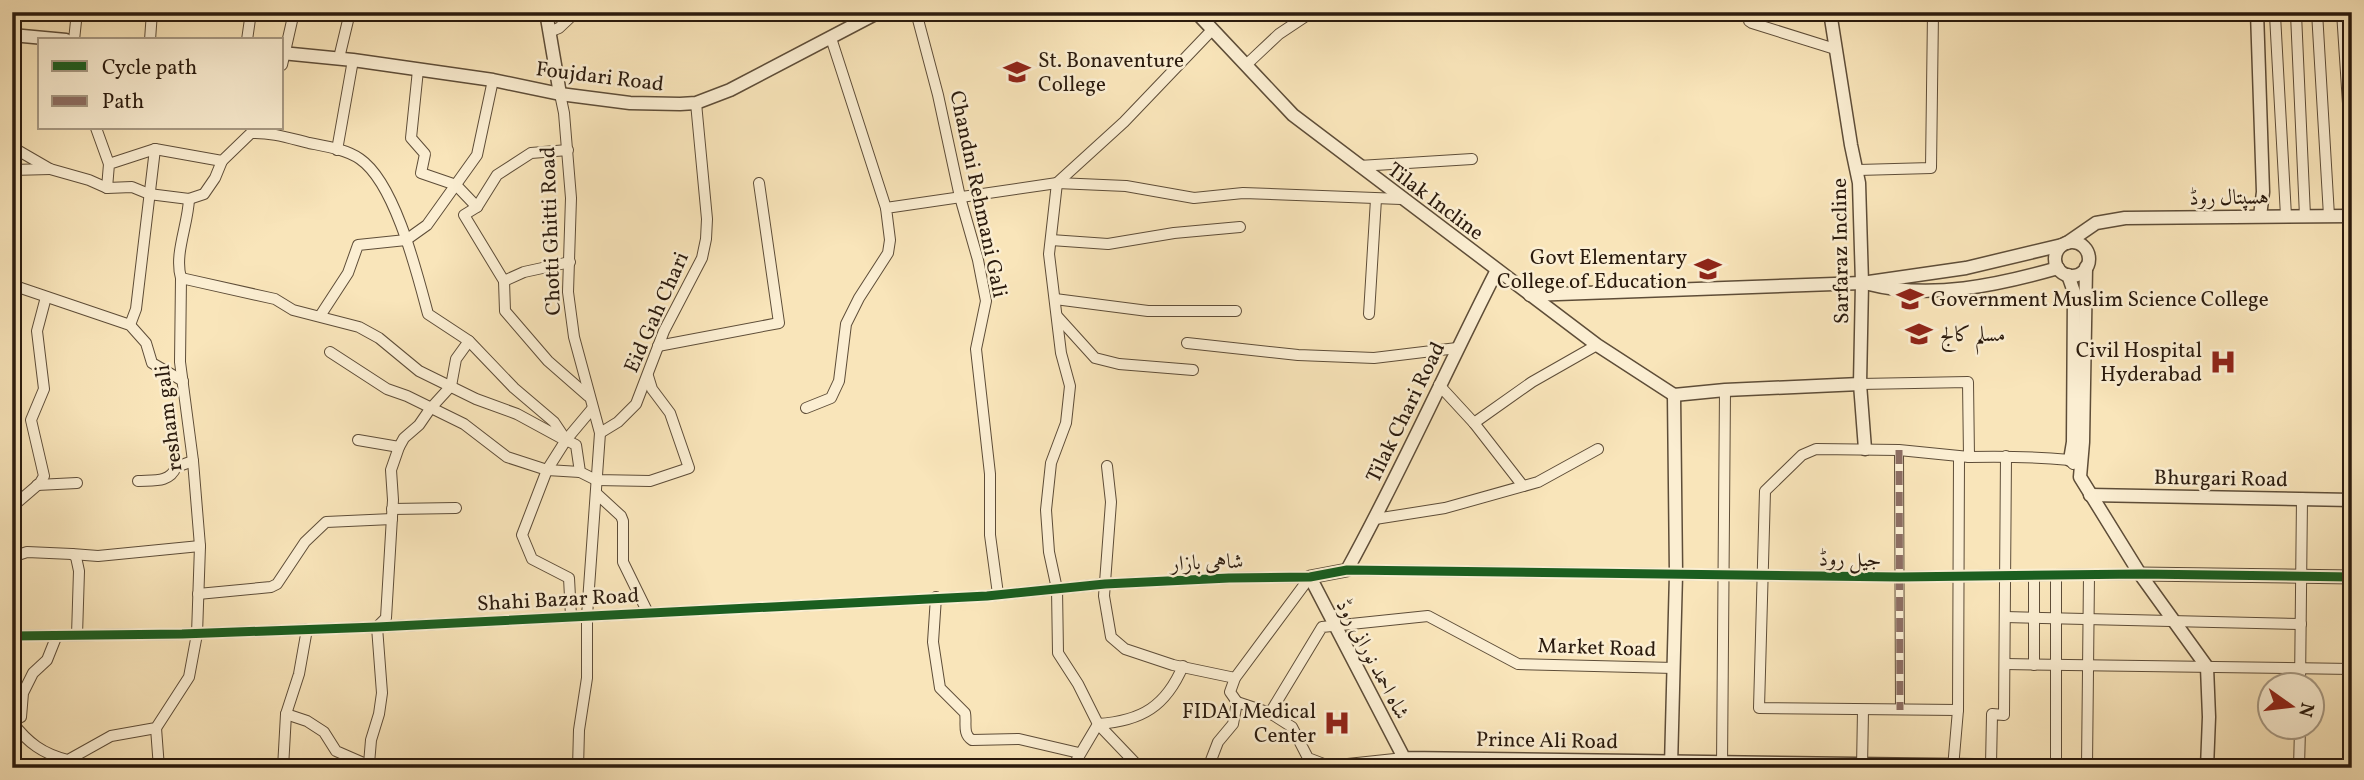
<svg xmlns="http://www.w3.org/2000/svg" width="2364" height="780" viewBox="0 0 2364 780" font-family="Vollkorn,Amiri,serif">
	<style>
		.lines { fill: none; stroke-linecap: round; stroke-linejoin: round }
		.pedestrian-casing { stroke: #5e4d38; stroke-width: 10 }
		.minor-casing { stroke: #5e4d38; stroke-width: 12 }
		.tertiary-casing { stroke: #5e4d38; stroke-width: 15 }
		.pedestrian { stroke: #fbeed2; stroke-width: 8 }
		.minor { stroke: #fbeed2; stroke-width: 10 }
		.tertiary { stroke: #fbeed2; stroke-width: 12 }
		.quiet { stroke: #8d6e63; stroke-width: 7; stroke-dasharray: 14 7; stroke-linecap: butt }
		.cycleway-casing { stroke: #fbeed2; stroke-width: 13 }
		.cycleway { stroke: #1b5e20; stroke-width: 9 }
		.labels { text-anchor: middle; stroke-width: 5; stroke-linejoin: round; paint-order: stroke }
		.poi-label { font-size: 21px; fill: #2a1a0d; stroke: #fbeed2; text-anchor: start }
		.street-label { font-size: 21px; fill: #2a1a0d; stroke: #fbeed2 }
	</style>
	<rect width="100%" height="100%" fill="#f9e5ba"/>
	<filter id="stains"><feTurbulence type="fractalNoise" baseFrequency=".00286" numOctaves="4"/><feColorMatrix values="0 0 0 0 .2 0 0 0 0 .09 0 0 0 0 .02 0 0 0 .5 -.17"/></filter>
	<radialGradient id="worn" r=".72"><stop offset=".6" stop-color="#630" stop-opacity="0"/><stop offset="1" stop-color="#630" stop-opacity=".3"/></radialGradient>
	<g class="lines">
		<g class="pedestrian-casing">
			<polyline id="pedestrian" points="1899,450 1900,710"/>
		</g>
		<g class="minor-casing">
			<g id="minor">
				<polyline points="916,12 938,95 960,197 978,260 986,301 976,349 990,474 990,535 998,594"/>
				<polyline points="1748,12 1749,21 1752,23 1835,49"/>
				<polyline points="2317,12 2329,216"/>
				<polyline points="2342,12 2352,164"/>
				<polyline points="2272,13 2327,12"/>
				<polyline points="2296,14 2305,216"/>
				<polyline points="2275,15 2286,216"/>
				<polyline points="549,32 559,28 576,12"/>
				<polyline points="831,38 886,208"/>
				<polyline points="74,40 77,12"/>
				<polyline points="150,40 152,12"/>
				<polyline points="247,40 251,12"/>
				<polyline points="339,58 350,12"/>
				<polyline points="282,65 294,12"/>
				<polyline points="1246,65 1279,34 1312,12"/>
				<polyline points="418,70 411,138 425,154 421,173 456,185 477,207"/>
				<polyline points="560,94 564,113 571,198 568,292 574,337 600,433 587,616 587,678 579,730 578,768"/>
				<polyline points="96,128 109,164"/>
				<polyline points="12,147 50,169 89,180 107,188 132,187 149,194 189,199 204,194 215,178 222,161"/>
				<polyline points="337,150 353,60"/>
				<polyline points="568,150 531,153 497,175 477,207 464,215 504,281 505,311 548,361 588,396"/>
				<polyline points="1359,166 1472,159"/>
				<polyline points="12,170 50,169"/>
				<polyline points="1858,170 1931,168 1933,12"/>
				<path d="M107,188L109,164L155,149L222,161L251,133C271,132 289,138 309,143C324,146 346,149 360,159C395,183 417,273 428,314L469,341L514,388L554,422L566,440L576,445L580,472L596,480L650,481L689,468L670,413L652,389L648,376"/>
				<polyline points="1051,240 1108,244 1174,233 1240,227"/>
				<polyline points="181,278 275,299 293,310 359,327 379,338 419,371 476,399 517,414 563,439"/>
				<polyline points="504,281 524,272 570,262"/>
				<polyline points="12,285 130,325 146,343 152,363 183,381"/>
				<polyline points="1055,299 1148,311 1236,311"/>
				<polyline points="1369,314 1376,199"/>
				<polyline points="320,316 348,273 358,245 406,240 427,225 477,155 493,80"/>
				<polyline points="1057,316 1095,358 1119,364 1193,370"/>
				<polyline points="130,325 136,309 155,149"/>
				<polyline points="1187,343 1298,355 1374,358 1457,348"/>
				<polyline points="658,346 779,323 759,183"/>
				<polyline points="330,352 387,389 407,396 464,424 507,457 547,470 580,472"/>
				<path d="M1860,384L1968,382L1969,457C2003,456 2036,457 2070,460L2073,464"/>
				<polyline points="1439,385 1474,423 1523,486"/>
				<polyline points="806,408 831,398 839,381 846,324 859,298 888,253 890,240 886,208 1057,183 1126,186 1194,198 1243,193 1401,199"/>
				<polyline points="1474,423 1532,382 1597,345"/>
				<polyline points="600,433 618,422 636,404 664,331 702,258 706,239 707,219 696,103"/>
				<polyline points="358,440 399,447"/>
				<polyline points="1107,466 1111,502 1104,596 1111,637 1125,649 1173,665 1235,678"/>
				<path d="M138,481C153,480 170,483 176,467L193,461"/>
				<polyline points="37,485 77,483"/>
				<polyline points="597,494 621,516 623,521 623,562 647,611"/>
				<polyline points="12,507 40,483 44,476 31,420 44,389 37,331 46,297"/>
				<polyline points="392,509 456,508"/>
				<polyline points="1375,519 1445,508 1538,482 1598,449"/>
				<polyline points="72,554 98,556 200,546"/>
				<polyline points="12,557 27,552 72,554 76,557 79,571 77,635"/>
				<polyline points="1347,570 1899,577 2140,574"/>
				<polyline points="198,594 271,587 277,584 305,542 326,522 392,519"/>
				<path d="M936,597L933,642L940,688L965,713C967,722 962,734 972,740L1019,739L1079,753"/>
				<polyline points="571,616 569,578 532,559 522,535 547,470 566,440 592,409"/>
				<polyline points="2005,617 2301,624"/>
				<polyline points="12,636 182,634 377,627 987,596 1105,584 1229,578 1310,577"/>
				<polyline points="2005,664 2352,669"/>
				<polyline points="2034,665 2034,576"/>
				<polyline points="2300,686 2302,498"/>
				<polyline points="1237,702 1270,713"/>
				<polyline points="1958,710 1959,457"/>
				<polyline points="286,714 307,721 324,732 336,751 375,768"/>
				<polyline points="12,721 21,717 23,693 33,673 47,660 57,635"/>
				<path d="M12,722C28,743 43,754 68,760L111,736L156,728L189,677L197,634L200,546L193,461L180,362L181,278C174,254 188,225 189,199"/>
				<path d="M1098,724C1142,721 1166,706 1183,666"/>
				<polyline points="156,728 159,768"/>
				<polyline points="1404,758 1329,766 1308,758 1292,727 1270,713 1322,627 1428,616 1518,664 1674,668"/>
				<polyline points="369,764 371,740 379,714 382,693 377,627 386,618 393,500 391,470 399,447 404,438 419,425 430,409 451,386 456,359 469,341"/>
				<polyline points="1991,765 1992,714 2004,715 2006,456"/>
				<polyline points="2056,766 2056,576"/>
				<polyline points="2087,766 2089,575"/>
				<polyline points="1722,767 1725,390"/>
				<polyline points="283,768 286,714 299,674 307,629"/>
				<polyline points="1072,768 1098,724"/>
				<polyline points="1140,768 1098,724 1078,684 1058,653 1057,589 1049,552 1046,510 1051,463 1066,423 1070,386 1061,353 1049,254 1057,183 1124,122 1212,30"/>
				<polyline points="1208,768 1218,742 1233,724 1237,702 1230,692 1235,678 1310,577"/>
				<polyline points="1862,768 1863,710"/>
				<polyline points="1953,768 1958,710 1759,708 1765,491 1802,455 1816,449 1899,450 1969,457"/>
				<polyline points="2299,768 2300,728"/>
			</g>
		</g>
		<g class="tertiary-casing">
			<g id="tertiary">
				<polyline points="546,12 560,94"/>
				<polyline points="1196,12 1293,115 1597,345 1674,395"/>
				<polyline points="1830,12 1851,145 1859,183 1862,283 1860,384 1865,449"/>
				<polyline points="2257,12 2263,192 2260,216"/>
				<polyline points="12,35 66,40"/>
				<polyline points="282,53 353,60 493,80 560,94 630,103 680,104 696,103 730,90 879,12"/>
				<circle cx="2072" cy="259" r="17"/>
				<polyline points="2067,243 2096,223 2125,218 2352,216"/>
				<polyline points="2086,267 2083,442 2080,477 2140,574 2207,667 2209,717 2207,768"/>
				<path d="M1497,270C1446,370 1401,472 1347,570L1310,577L1404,758L2169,768"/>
				<polyline points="2068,275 2074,292 2073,442 2070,460"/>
				<path d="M1869,284C1930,300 1998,285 2058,268"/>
				<polyline points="1530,295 1862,283 1966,268 2062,245"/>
				<polyline points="1674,395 1725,390 1860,384"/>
				<polyline points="2090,495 2352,500"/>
				<polyline points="2140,574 2352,577"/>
				<polyline points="1671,766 1676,574 1674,395"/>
			</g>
		</g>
		<use href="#pedestrian" class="pedestrian"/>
		<use href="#minor" class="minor"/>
		<use href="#tertiary" class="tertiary"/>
		<polyline class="quiet" points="1899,450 1900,710"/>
		<g class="cycleway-casing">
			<polyline id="cycleway" points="12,636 182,634 377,627 987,596 1105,584 1229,578 1310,577 1347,570 1899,577 2140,574 2352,577"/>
		</g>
		<use href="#cycleway" class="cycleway"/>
	</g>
	<defs>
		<g id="university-bare" transform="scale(2.1)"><path d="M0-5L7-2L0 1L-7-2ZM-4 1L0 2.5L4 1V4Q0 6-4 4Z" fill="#8f2418" stroke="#fbeed2" stroke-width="2.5" paint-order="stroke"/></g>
		<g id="hospital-bare" transform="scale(2.1)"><path d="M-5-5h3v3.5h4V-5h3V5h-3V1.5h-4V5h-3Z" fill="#8f2418" stroke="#fbeed2" stroke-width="2.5" paint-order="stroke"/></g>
	</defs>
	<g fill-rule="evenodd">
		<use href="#university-bare" x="1017" y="72"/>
		<use href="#university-bare" x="1708" y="269"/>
		<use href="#university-bare" x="1910" y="299"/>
		<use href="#university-bare" x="1919" y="334"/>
		<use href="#hospital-bare" x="2223" y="362"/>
		<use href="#hospital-bare" x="1337" y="723"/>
	</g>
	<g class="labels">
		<g class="poi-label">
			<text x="1038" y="67">St. Bonaventure<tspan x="1038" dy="24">College</tspan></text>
			<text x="1687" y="264" text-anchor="end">Govt Elementary<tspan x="1687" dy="24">College of Education</tspan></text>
			<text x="1931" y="306">Government Muslim Science College</text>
			<text x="1940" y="341">مسلم کالج</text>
			<text x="2202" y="357" text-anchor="end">Civil Hospital<tspan x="2202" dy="24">Hyderabad</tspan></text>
			<text x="1316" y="718" text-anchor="end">FIDAI Medical<tspan x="1316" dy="24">Center</tspan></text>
		</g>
		<g class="street-label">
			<text transform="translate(600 76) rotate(7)" y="7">Foujdari Road</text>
			<text transform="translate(979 194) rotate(78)" y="7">Chandni Rehmani Gali</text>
			<text transform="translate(2229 197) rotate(-1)" y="7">ہسپتال روڈ</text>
			<text transform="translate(1436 201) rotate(37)" y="7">Tilak Incline</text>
			<text transform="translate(550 231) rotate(-92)" y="7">Chotti Ghitti Road</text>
			<text transform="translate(1840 251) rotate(-91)" y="7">Sarfaraz Incline</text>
			<text transform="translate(656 312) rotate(-66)" y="7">Eid Gah Chari</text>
			<text transform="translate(1405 412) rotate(-64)" y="7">Tilak Chari Road</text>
			<text transform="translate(168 418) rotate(-97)" y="7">resham gali</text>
			<text transform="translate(2221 478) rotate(1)" y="7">Bhurgari Road</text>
			<text transform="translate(1850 559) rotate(1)" y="7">جیل روڈ</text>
			<text transform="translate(1207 562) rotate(-2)" y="7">شاہی بازار</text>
			<text transform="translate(558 599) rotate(-3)" y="7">Shahi Bazar Road</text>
			<text transform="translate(1597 647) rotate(2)" y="7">Market Road</text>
			<text transform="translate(1373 659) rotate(62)" y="7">شاہ احمد نورانی روڈ</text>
			<text transform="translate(1547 740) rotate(1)" y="7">Prince Ali Road</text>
		</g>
	</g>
	<rect width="2364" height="780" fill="none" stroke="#f9e5ba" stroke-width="42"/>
	<rect x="14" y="14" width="2336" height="752" fill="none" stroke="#2a1a0d" stroke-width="3.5"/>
	<rect x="21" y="21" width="2322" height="738" fill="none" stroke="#2a1a0d" stroke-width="2"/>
	<rect x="38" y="38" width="245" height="91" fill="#fbeed2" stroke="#a79983" stroke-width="2"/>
	<rect x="52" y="61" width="35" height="10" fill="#1b5e20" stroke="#a79983" stroke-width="2"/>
	<text x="102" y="74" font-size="21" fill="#2a1a0d">Cycle path</text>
	<rect x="52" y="96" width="35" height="10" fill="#8d6e63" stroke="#a79983" stroke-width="2"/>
	<text x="102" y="108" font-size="21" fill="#2a1a0d">Path</text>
	<g transform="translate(2291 706) rotate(104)"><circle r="33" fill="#fbeed2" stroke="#a79983" stroke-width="2"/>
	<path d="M0-5L12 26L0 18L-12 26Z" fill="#8f2418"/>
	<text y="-10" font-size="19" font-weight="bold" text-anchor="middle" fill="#2a1a0d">N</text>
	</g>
	<rect width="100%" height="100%" filter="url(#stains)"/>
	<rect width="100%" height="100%" fill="url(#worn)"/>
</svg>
